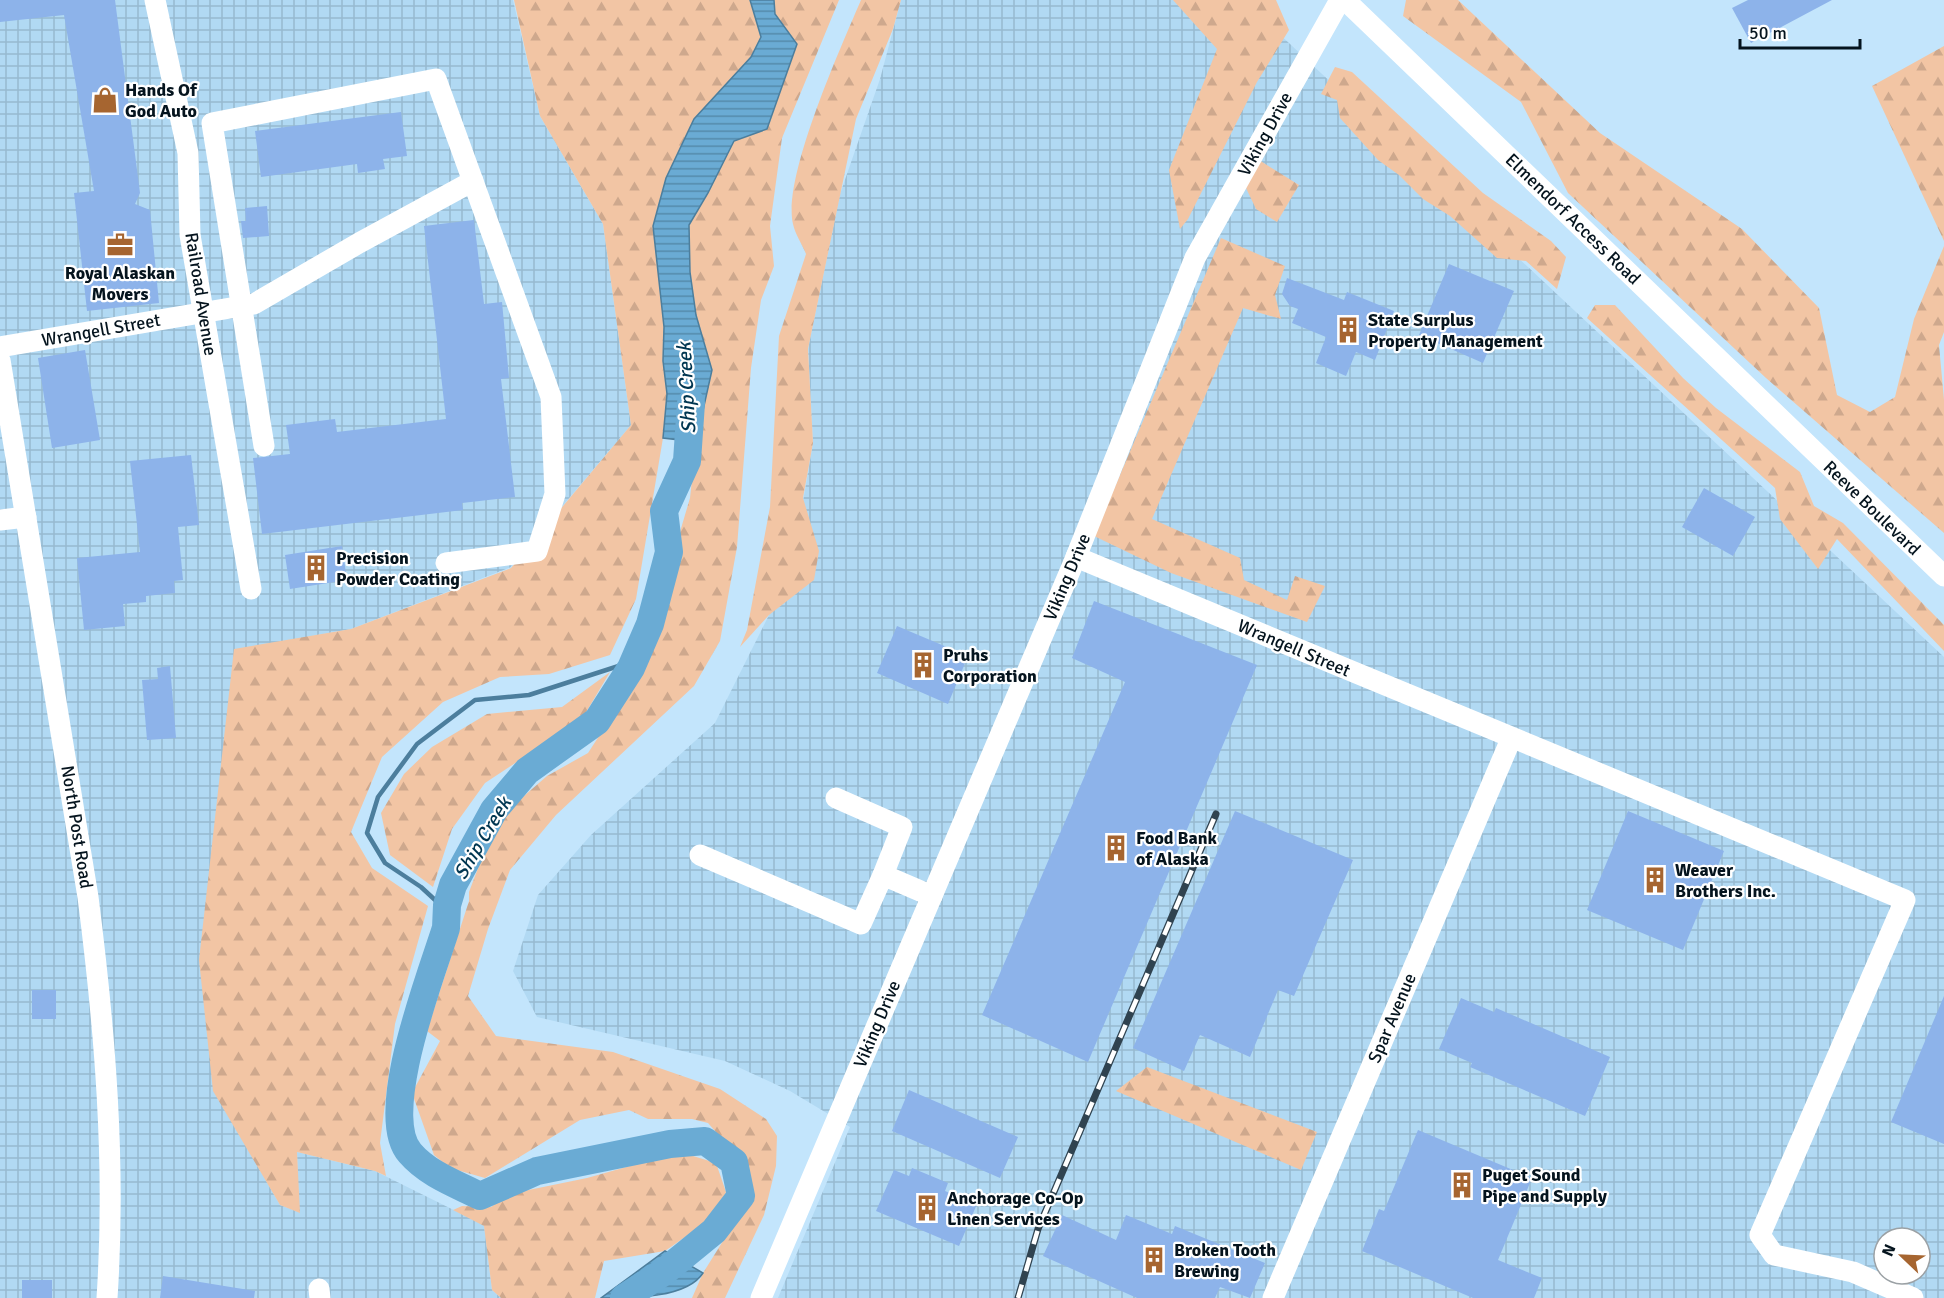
<svg xmlns="http://www.w3.org/2000/svg" width="1944" height="1298" viewBox="0 0 1944 1298" font-family="Signika,sans-serif">
	<style>
		.industrial { fill: url(#industrial-grid); fill-rule: evenodd }
		.forest { fill: url(#forest-firs) }
		.water { fill: url(#water-rules); stroke: #4c7e9d; stroke-width: 1.5 }
		.lines { fill: none; stroke-linecap: round; stroke-linejoin: round }
		.stream { stroke: #4c7e9d; stroke-width: 4.5 }
		.river { stroke: #6aabd4; stroke-width: 28 }
		.building { fill: #8db3ea }
		.minor { stroke: #fff; stroke-width: 21 }
		.rail-casing { stroke: #304350; stroke-width: 7 }
		.rail { stroke: #fff; stroke-width: 4.5; stroke-dasharray: 14; stroke-linecap: butt }
		.labels { text-anchor: middle; stroke-width: 4.5; stroke-linejoin: round; paint-order: stroke }
		.poi-label { font-size: 18px; font-weight: bold; fill: #05141e; stroke: #fff; text-anchor: start }
		.street-label { font-size: 18px; fill: #05141e; stroke: #fff }
		.water-label { font-size: 20px; font-style: italic; fill: #003651; stroke: #fff }
	</style>
	<defs>
		<pattern id="industrial-grid" width="8" height="8" patternUnits="userSpaceOnUse" patternTransform="scale(1.5)"><rect width="8" height="8" fill="#b1d9f3"/><path d="M0 4h8M4 0v8" fill="none" stroke="#97b9d0"/></pattern>
		<pattern id="forest-firs" width="22" height="20" patternUnits="userSpaceOnUse" patternTransform="scale(1.5)"><rect width="22" height="20" fill="#f2c5a4"/><path d="M5 1l3.5 6h-7zM16 11l3.5 6h-7z" fill="#cea88d"/></pattern>
		<pattern id="water-rules" width="6" height="5" patternUnits="userSpaceOnUse" patternTransform="scale(1.5)"><rect width="6" height="5" fill="#6aabd4"/><path d="M0 2.5h6" fill="none" stroke="#558aab"/></pattern>
	</defs>
	<rect width="100%" height="100%" fill="#c3e5fc"/>
	<g class="industrial">
		<polygon points="0,0 513,0 540,116 603,224 631,425 511,567 351,629 234,650 248,1149 280,1205 299,1212 297,1152 375,1171 484,1225 492,1290 501,1298 0,1298"/>
		<path d="M901,0H1243L1944,657V1298H778L850,1127L790,1091L725,1061L537,1017L513,971L538,895L591,835L715,723L791,571L813,443L808,349L840,194L880,79ZM1884,1238H1920V1274H1884Z"/>
	</g>
	<g class="forest">
		<polygon points="514,0 750,0 761,37 751,57 694,119 664,328 663,361 667,394 663,438 636,599 610,655 549,674 500,677 443,702 382,757 351,832 372,868 428,906 395,1024 380,1143 386,1176 375,1171 297,1152 300,1213 280,1205 213,1091 199,960 234,649 351,629 511,568 631,425 603,224 540,116"/>
		<polygon points="774,0 839,0 782,138 770,226 774,266 761,300 751,368 737,547 720,641 694,686 556,815 510,870 488,929 468,996 496,1036 613,1052 720,1089 766,1119 777,1136 776,1166 764,1215 725,1298 692,1298 703,1273 743,1209 747,1183 740,1160 708,1123 692,1119 648,1119 629,1110 580,1120 485,1178 450,1168 434,1155 412,1093 440,1041 427,1031 469,901 469,892 483,855 509,809 547,776 588,753 631,687 664,609 677,542 690,498 696,442 712,370 696,315 690,272 689,225 708,193 734,141 797,44 775,14"/>
		<path d="M861,0H901L893,29L856,119L808,349L813,443L803,498L819,551L814,580L769,615L740,647L747,630L770,507L779,336L806,254C802,244 795,234 793,224C782,178 841,47 861,0Z"/>
		<polygon points="1173,0 1276,0 1289,30 1257,82 1188,219 1180,229 1169,170 1217,49"/>
		<polygon points="1406,0 1458,0 1600,133 1742,229 1819,308 1837,395 1870,412 1895,397 1914,319 1944,246 1944,332 1939,345 1944,400 1944,533 1766,378 1568,193 1521,102 1403,16"/>
		<polygon points="1944,46 1944,241 1872,86"/>
		<polygon points="1335,67 1352,72 1483,193 1551,241 1566,257 1557,289 1526,261 1497,258 1450,216 1423,199 1399,175 1378,160 1340,118 1337,100 1321,94"/>
		<polygon points="1259,160 1299,185 1277,222 1256,209 1246,188"/>
		<polygon points="1221,238 1285,266 1275,295 1281,319 1243,308 1152,519 1240,558 1244,580 1287,600 1295,576 1325,586 1307,622 1171,573 1094,536"/>
		<polygon points="1595,305 1615,305 1683,378 1716,408 1800,472 1814,506 1843,523 1944,625 1944,651 1837,539 1818,569 1780,519 1775,488 1587,318"/>
		<polygon points="610,672 582,719 485,783 452,829 433,887 390,855 381,813 404,774 432,747 487,714 562,707"/>
		<polygon points="1147,1067 1317,1132 1301,1170 1116,1091"/>
		<polygon points="680,1152 716,1163 726,1192 721,1212 665,1251 604,1261 595,1298 501,1298 492,1290 484,1226 453,1210 462,1206 491,1207 509,1194 587,1178"/>
	</g>
	<g class="water">
		<polygon points="750,0 774,0 775,14 797,44 767,129 734,141 708,193 689,225 690,272 696,315 712,370 696,442 663,438 667,394 663,361 664,327 653,226 666,178 694,119 751,57 761,37"/>
		<path d="M665,1251L703,1273C687,1298 634,1298 601,1298Z"/>
	</g>
	<g class="lines">
		<polyline class="stream" points="447,911 421,887 385,863 367,833 378,797 417,744 475,700 529,695 634,661"/>
		<path class="river" d="M624,1298L665,1271L714,1231L741,1196L734,1162L705,1141L670,1144L537,1171L480,1196C456,1184 428,1174 410,1153C376,1115 432,973 446,928L447,905L453,885L494,810L527,771L597,721L631,668L650,624L669,552L664,511L687,461L691,403"/>
	</g>
	<g class="building">
		<polygon points="0,0 115,0 140,193 135,204 150,210 159,303 87,311 74,193 94,191 64,15 0,22"/>
		<polygon points="1748,0 1832,0 1751,43 1732,8"/>
		<polygon points="401,112 407,156 383,159 385,169 358,173 357,164 261,177 255,131"/>
		<polygon points="267,206 269,236 243,238 241,221 246,221 245,208"/>
		<polygon points="474,220 484,304 502,302 509,378 501,379 515,497 462,503 463,510 262,534 253,458 290,454 286,425 335,419 337,432 446,419 424,226"/>
		<polygon points="1449,264 1514,291 1483,363 1419,335"/>
		<polygon points="1287,278 1344,300 1347,292 1394,311 1375,360 1356,352 1346,376 1316,363 1326,337 1292,323 1298,309 1290,306 1282,294"/>
		<polygon points="85,350 100,440 52,448 38,358"/>
		<polygon points="191,455 199,525 178,527 183,580 174,581 175,593 146,596 146,602 123,604 125,626 84,630 77,558 140,552 130,461"/>
		<polygon points="1704,488 1755,517 1733,556 1682,527"/>
		<polygon points="342,546 347,580 290,589 285,555"/>
		<polygon points="1094,601 1257,665 1088,1062 982,1015 1125,682 1072,658"/>
		<polygon points="897,626 968,656 948,704 877,673"/>
		<polygon points="170,666 176,738 147,740 142,680 158,679 157,668"/>
		<polygon points="1235,811 1353,860 1294,996 1278,990 1250,1057 1200,1035 1184,1071 1133,1048"/>
		<polygon points="1628,811 1724,851 1683,950 1587,910"/>
		<rect x="32" y="990" width="24" height="29"/>
		<polygon points="1944,996 1944,1144 1891,1122"/>
		<polygon points="1461,998 1494,1012 1496,1008 1610,1057 1585,1116 1470,1067 1472,1063 1439,1049"/>
		<polygon points="909,1090 1018,1137 1000,1178 892,1131"/>
		<polygon points="1418,1130 1532,1178 1498,1260 1542,1278 1534,1298 1473,1298 1362,1251 1379,1209 1384,1211"/>
		<polygon points="912,1168 948,1183 945,1191 977,1204 959,1246 876,1211 894,1170 909,1176"/>
		<polygon points="1062,1215 1116,1240 1126,1215 1172,1234 1175,1226 1265,1263 1250,1298 1220,1287 1215,1298 1137,1298 1043,1256"/>
		<polygon points="163,1276 255,1291 254,1298 160,1298"/>
		<rect x="22" y="1280" width="30" height="18"/>
	</g>
	<g class="lines">
		<g class="minor">
			<polyline points="155,0 188,153 190,235 251,589"/>
			<polyline points="1345,0 1944,576"/>
			<polyline points="0,347 254,304 359,243 473,181"/>
			<path d="M0,360L88,897C105,1030 116,1164 107,1298"/>
			<polyline points="264,446 212,123 436,79 551,397 555,494 537,551 446,563"/>
			<polyline points="0,520 26,517"/>
			<polyline points="1076,557 1905,900 1760,1235 1774,1255 1853,1272 1913,1298"/>
			<polyline points="836,798 902,827 883,875"/>
			<polyline points="700,855 861,924 883,875 932,896"/>
			<polyline points="319,1289 320,1298"/>
			<polyline points="761,1298 1076,557 1195,258 1340,0"/>
			<polyline points="1273,1298 1511,739"/>
		</g>
		<g class="rail-casing">
			<polyline id="rail" points="1018,1298 1038,1229 1216,814"/>
		</g>
		<use href="#rail" class="rail"/>
	</g>
	<defs>
		<g id="shop-bare" transform="scale(2.07)"><path d="M-5-2.5h2.3a2.7 3.5 0 0 1 5.4 0H5L5.5 6h-11ZM-1.5-2.5h3a1.5 2.3 0 0 0-3 0Z" fill="#a66530" stroke="#fff" stroke-width="2.5" paint-order="stroke"/></g>
		<g id="office-bare" transform="scale(2.07)"><path d="M-6-3h4V-5.5h4V-3h4V5H-6ZM-1-4.5V-3h2v-1.5ZM-6 0V1H6V0Z" fill="#a66530" stroke="#fff" stroke-width="2.5" paint-order="stroke"/></g>
		<g id="building-bare" transform="scale(2.07)"><path d="M-4-6H4V6H1V3H-1V6H-4ZM-2.5-4.3h1.7v1.8h-1.7ZM.8-4.3h1.7v1.8H.8ZM-2.5-1h1.7V.8h-1.7ZM.8-1h1.7V.8H.8Z" fill="#a66530" stroke="#fff" stroke-width="2.5" paint-order="stroke"/></g>
	</defs>
	<g fill-rule="evenodd">
		<use href="#shop-bare" x="105" y="100"/>
		<use href="#office-bare" x="120" y="245"/>
		<use href="#building-bare" x="1348" y="330"/>
		<use href="#building-bare" x="316" y="568"/>
		<use href="#building-bare" x="923" y="665"/>
		<use href="#building-bare" x="1116" y="848"/>
		<use href="#building-bare" x="1655" y="880"/>
		<use href="#building-bare" x="1462" y="1185"/>
		<use href="#building-bare" x="927" y="1208"/>
		<use href="#building-bare" x="1154" y="1260"/>
	</g>
	<g class="labels">
		<g class="poi-label">
			<text x="125" y="96">Hands Of<tspan x="125" dy="21">God Auto</tspan></text>
			<text x="120" y="279" text-anchor="middle">Royal Alaskan<tspan x="120" dy="21">Movers</tspan></text>
			<text x="1368" y="326">State Surplus<tspan x="1368" dy="21">Property Management</tspan></text>
			<text x="336" y="564">Precision<tspan x="336" dy="21">Powder Coating</tspan></text>
			<text x="943" y="661">Pruhs<tspan x="943" dy="21">Corporation</tspan></text>
			<text x="1136" y="844">Food Bank<tspan x="1136" dy="21">of Alaska</tspan></text>
			<text x="1675" y="876">Weaver<tspan x="1675" dy="21">Brothers Inc.</tspan></text>
			<text x="1482" y="1181">Puget Sound<tspan x="1482" dy="21">Pipe and Supply</tspan></text>
			<text x="947" y="1204">Anchorage Co-Op<tspan x="947" dy="21">Linen Services</tspan></text>
			<text x="1174" y="1256">Broken Tooth<tspan x="1174" dy="21">Brewing</tspan></text>
		</g>
		<g class="street-label">
			<text transform="translate(1265 134) rotate(-61)" y="6">Viking Drive</text>
			<text transform="translate(1573 219) rotate(44)" y="6">Elmendorf Access Road</text>
			<text transform="translate(201 294) rotate(81)" y="6">Railroad Avenue</text>
			<text transform="translate(101 330) rotate(-10)" y="6">Wrangell Street</text>
			<text transform="translate(1872 508) rotate(44)" y="6">Reeve Boulevard</text>
			<text transform="translate(1067 577) rotate(-67)" y="6">Viking Drive</text>
			<text transform="translate(1294 648) rotate(23)" y="6">Wrangell Street</text>
			<text transform="translate(77 827) rotate(81)" y="6">North Post Road</text>
			<text transform="translate(1392 1018) rotate(-67)" y="6">Spar Avenue</text>
			<text transform="translate(877 1024) rotate(-67)" y="6">Viking Drive</text>
		</g>
		<g class="water-label">
			<text transform="translate(686 388) rotate(-93)" y="7">Ship Creek</text>
			<text transform="translate(482 838) rotate(-59)" y="7">Ship Creek</text>
		</g>
	</g>
	<g transform="translate(1902 1256) rotate(293)"><circle r="28" fill="#ffffff" stroke="#9ba1a5" stroke-width="1.5"/>
	<path d="M0-4.5L10 22L0 15L-10 22Z" fill="#a66530"/>
	<text y="-9" font-size="16" font-weight="bold" text-anchor="middle" fill="#05141e">N</text>
	</g>
	<path d="M1740 39v9h120v-9" fill="none" stroke="#05141e" stroke-width="3"/>
	<text x="1749" y="39" font-size="18" fill="#05141e" stroke="#ffffff" stroke-width="4.5" paint-order="stroke">50 m</text>
</svg>
